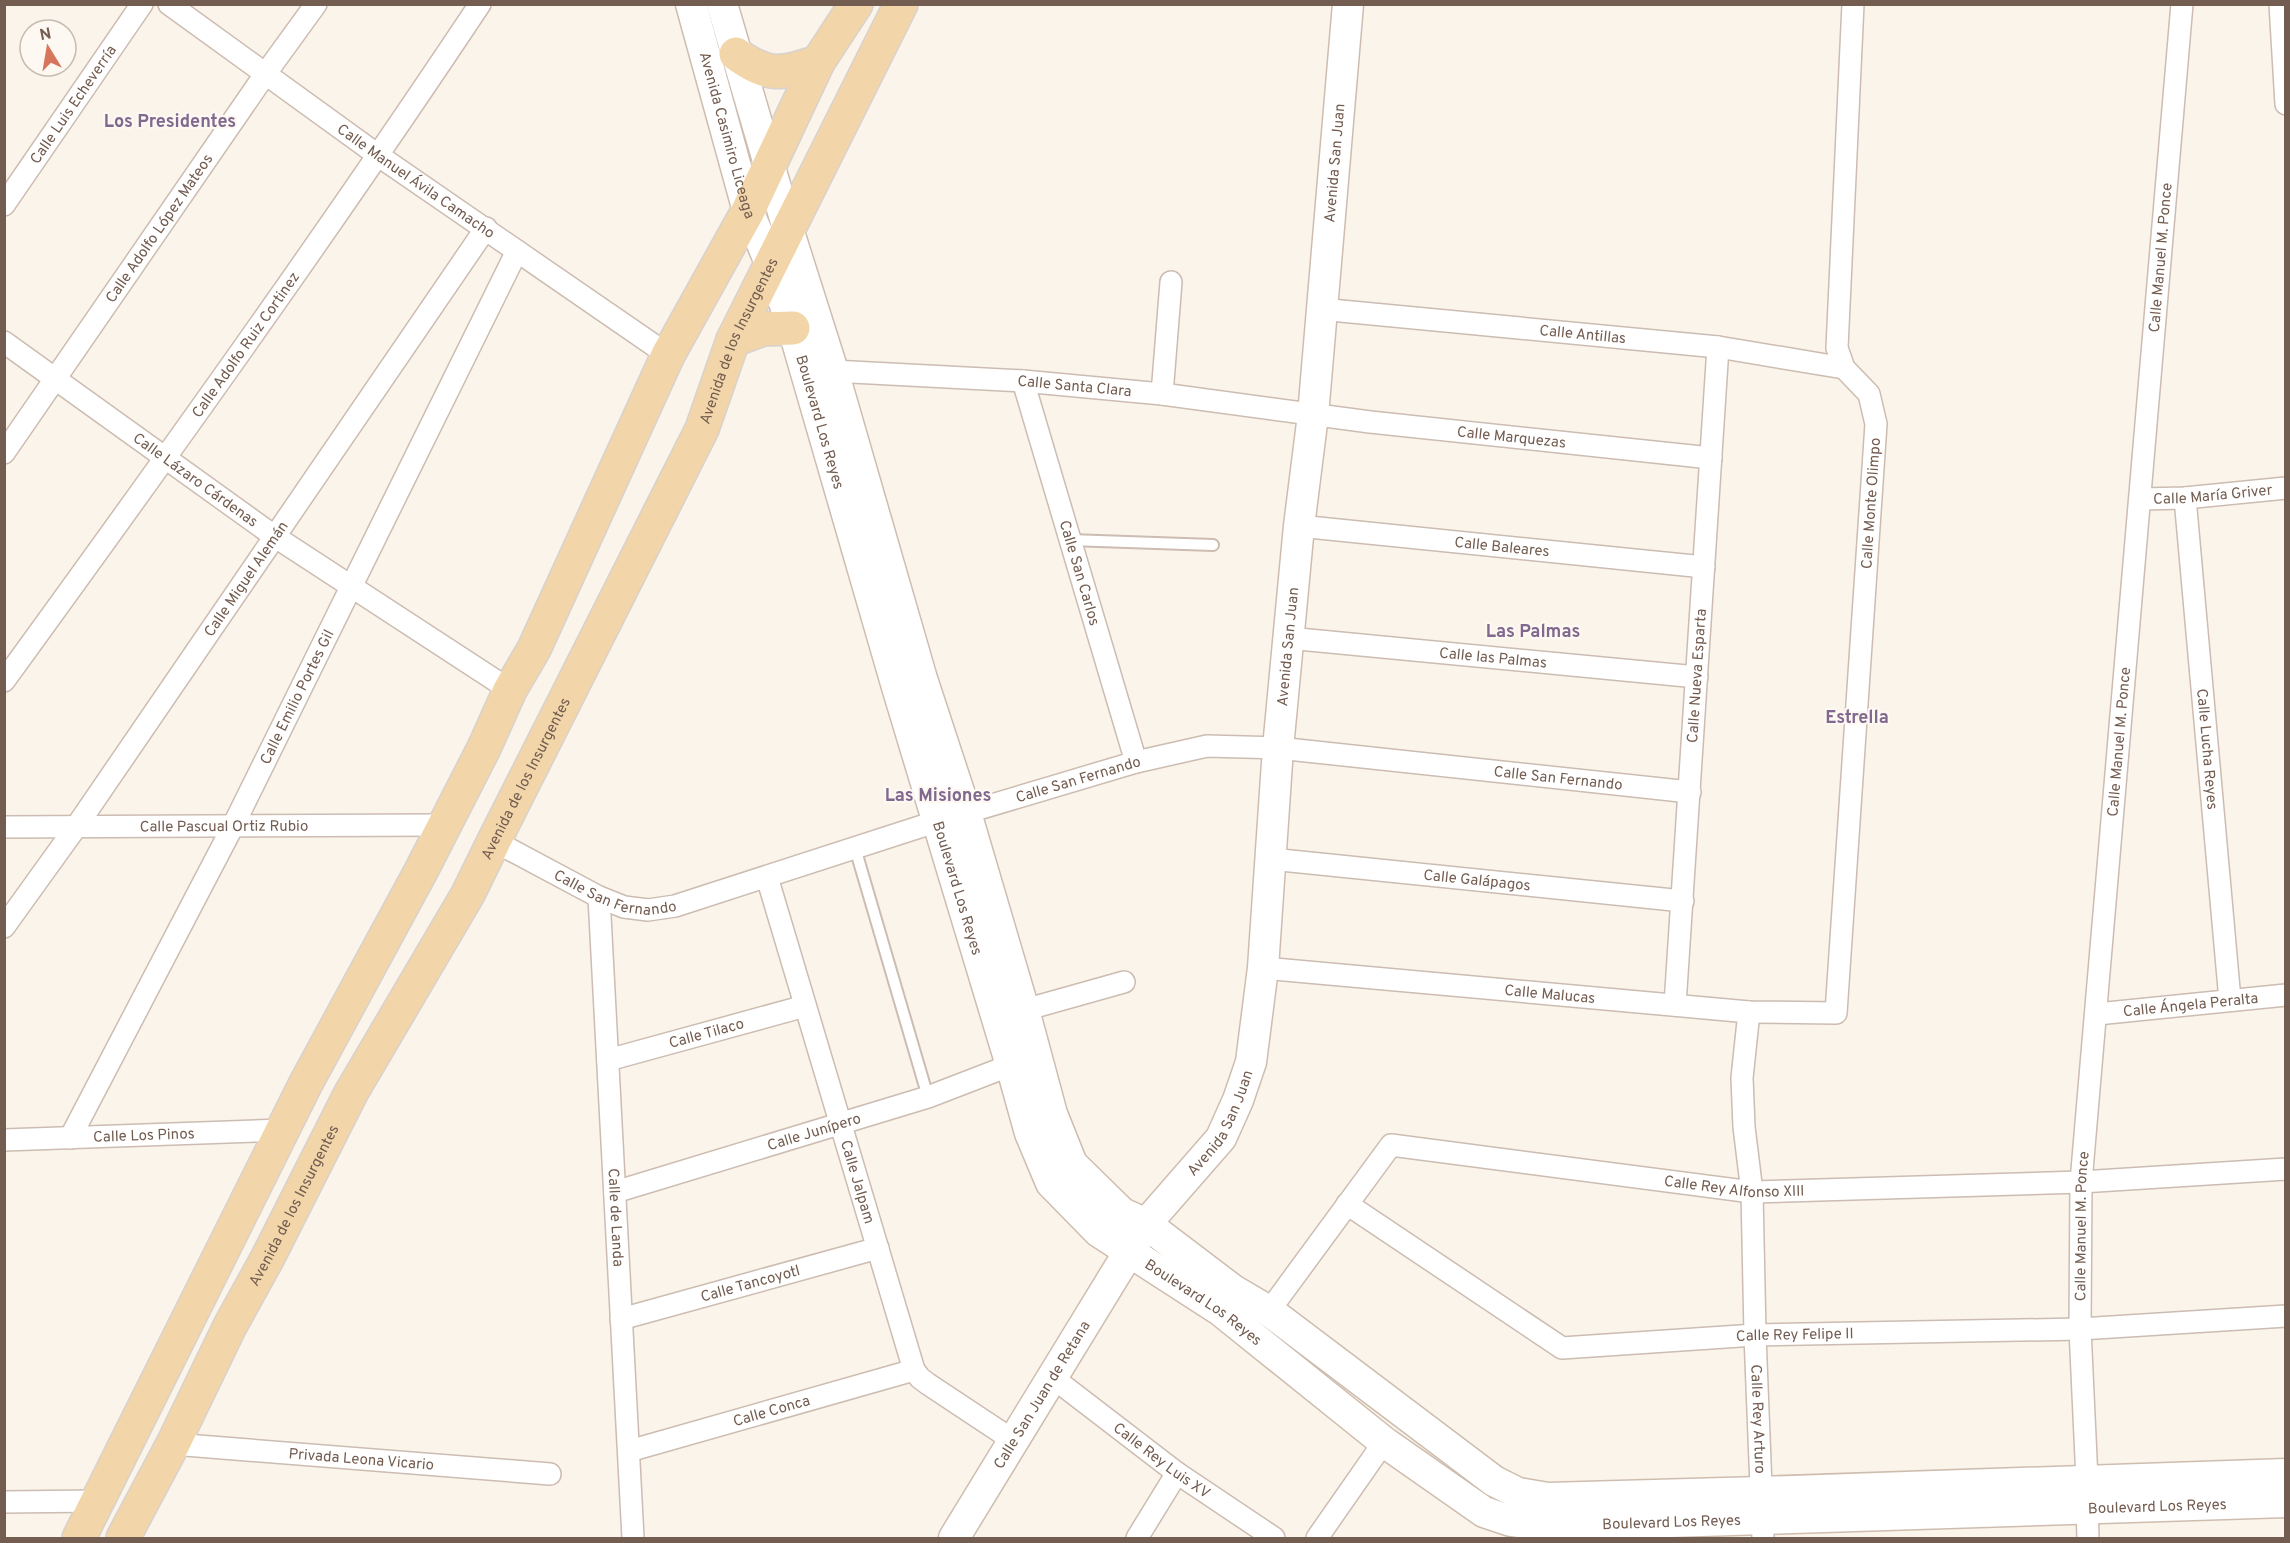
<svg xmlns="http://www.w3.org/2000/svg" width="2290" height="1543" viewBox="0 0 2290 1543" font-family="Overpass,sans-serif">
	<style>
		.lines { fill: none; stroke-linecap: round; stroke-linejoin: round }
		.lane-casing { stroke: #ccbcb1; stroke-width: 14 }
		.street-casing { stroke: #ccbcb1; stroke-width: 24 }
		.secondary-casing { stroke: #cebdaf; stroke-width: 33 }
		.primary-casing { stroke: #d8d1ce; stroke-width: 36 }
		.lane { stroke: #fff; stroke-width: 10 }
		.street { stroke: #fff; stroke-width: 21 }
		.secondary { stroke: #fff; stroke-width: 30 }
		.primary { stroke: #f2d6aa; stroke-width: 33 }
		.labels { text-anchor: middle; stroke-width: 4.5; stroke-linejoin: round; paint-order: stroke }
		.street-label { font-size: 15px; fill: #735c50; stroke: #fdf8f1 }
		.quarter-label { font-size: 18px; font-weight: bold; fill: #81688e; stroke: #fdf8f1 }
	</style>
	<rect width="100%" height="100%" fill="#fbf4ea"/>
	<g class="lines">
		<g class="lane-casing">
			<g id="lane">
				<polyline points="1070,540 1213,545"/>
				<polyline points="855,848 928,1097"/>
			</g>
		</g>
		<g class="street-casing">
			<g id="street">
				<path id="s1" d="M169,4L379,156L668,355"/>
				<polyline points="2280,4 2286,104"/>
				<path id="s2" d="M4,205L142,4"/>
				<path id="s3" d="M1320,309L1718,347L1844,368"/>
				<path id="s4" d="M4,342L274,536L510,690"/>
				<path id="s5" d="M833,371L1023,381L1162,394L1370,422L1711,458"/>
				<path id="s6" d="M1023,381L1136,762"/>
				<polyline points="1162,394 1171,282"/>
				<path id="s7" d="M4,453L266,73L316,4"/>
				<path id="s8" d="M2185,498L2230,1000"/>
				<path id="s9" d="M2141,499L2185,498L2286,488"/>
				<path id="s10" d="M1299,526L1704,567"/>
				<path id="s11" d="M1288,638L1697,677"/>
				<path id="s12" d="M4,681C166,458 327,234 480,4"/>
				<path id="s13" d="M4,827L443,825"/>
				<path id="s14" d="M494,841L599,897L624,907L648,910L675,906L938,821L1136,762L1207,746L1278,748L1690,792"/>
				<path id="s15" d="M1271,859L1683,901"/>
				<path id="s16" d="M767,877L914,1370L920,1378L928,1384L1014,1441"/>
				<path id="s17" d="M599,897L633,1538"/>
				<path id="s18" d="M4,927L76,827L486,228"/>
				<path id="s19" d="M1263,968L1749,1012L1836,1013L1876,424L1869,394L1844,368L1837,348L1853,4"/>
				<path id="s20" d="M1675,1005L1718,347"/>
				<polyline points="1024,1010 1124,982"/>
				<path id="s21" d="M1749,1012L1742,1078L1744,1127L1752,1192L1755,1335L1763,1538"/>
				<path id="s22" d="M2097,1014L2286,995"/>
				<path id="s23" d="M608,1060L805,1006"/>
				<path id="s24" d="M70,1138L233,826L517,251"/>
				<path id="s25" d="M4,1140L282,1130"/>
				<path id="s26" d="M615,1192L928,1097L1011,1065"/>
				<path id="s27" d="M1347,1204L1562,1348L1755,1335L2080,1329L2286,1316"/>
				<path id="s28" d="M1269,1311L1391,1145L1752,1192L2081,1182L2286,1169"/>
				<path id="s29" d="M621,1319L878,1248"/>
				<path id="s30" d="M1052,1377L1177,1473L1274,1538"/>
				<path id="s31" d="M173,1444L550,1474"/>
				<path id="s32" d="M629,1451L914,1370"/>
				<path id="s33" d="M2087,1480L2080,1329L2081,1182L2182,4"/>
				<polyline points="4,1502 97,1501"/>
				<polyline points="2087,1507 2088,1538"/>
				<polyline points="1137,1538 1177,1473"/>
				<polyline points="1317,1538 1384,1442"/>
			</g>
		</g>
		<g class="secondary-casing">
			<g id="secondary">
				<path id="s34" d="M691,4L748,211L771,265L793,328L897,687L1011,1065L1030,1133L1051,1183L1099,1232L1221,1311L1384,1442L1484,1512L1511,1521L1546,1526L2286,1502"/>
				<polyline points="722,4 788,229 833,371 922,679 966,813 1024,1010 1052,1114 1072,1164 1122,1213 1146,1224 1233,1290 1269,1311 1494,1481 1518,1493 1548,1498 1760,1492 2286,1474"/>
				<path id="s35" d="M954,1538L1146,1224L1221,1138L1238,1100L1251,1062L1263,968L1278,748L1299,526L1313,415L1348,4"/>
			</g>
		</g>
		<g class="primary-casing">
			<g id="primary">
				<path d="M736,54C769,78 781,74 818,62"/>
				<polyline points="733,340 763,329 793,328"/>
				<polyline points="79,1538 306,1083 421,871 484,748 510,690 534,649 668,355 748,211 818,62 856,4"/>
				<path id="s36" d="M123,1538L173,1444L230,1326L267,1259L351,1093L468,894L494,841L702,429L733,340L901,4"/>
			</g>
		</g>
		<use href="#lane" class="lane"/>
		<use href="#street" class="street"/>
		<use href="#secondary" class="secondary"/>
		<use href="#primary" class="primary"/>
	</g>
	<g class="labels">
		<g class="street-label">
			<text dy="5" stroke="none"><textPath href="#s2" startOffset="122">Calle Luis Echeverría</textPath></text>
			<text dy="5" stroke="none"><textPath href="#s34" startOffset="136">Avenida Casimiro Liceaga</textPath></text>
			<text dy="5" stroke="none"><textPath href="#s35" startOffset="1467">Avenida San Juan</textPath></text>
			<text dy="5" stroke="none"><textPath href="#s1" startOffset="304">Calle Manuel Ávila Camacho</textPath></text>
			<text dy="5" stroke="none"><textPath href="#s7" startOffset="273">Calle Adolfo López Mateos</textPath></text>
			<text dy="5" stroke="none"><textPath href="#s33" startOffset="1226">Calle Manuel M. Ponce</textPath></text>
			<text dy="5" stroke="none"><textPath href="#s3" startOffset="264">Calle Antillas</textPath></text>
			<text dy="5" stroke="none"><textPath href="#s36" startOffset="1347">Avenida de los Insurgentes</textPath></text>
			<text dy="5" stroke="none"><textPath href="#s12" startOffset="414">Calle Adolfo Ruiz Cortinez</textPath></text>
			<text dy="5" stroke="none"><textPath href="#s5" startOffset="242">Calle Santa Clara</textPath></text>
			<text dy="5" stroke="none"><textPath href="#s34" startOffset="438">Boulevard Los Reyes</textPath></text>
			<text dy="5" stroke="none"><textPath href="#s5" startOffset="682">Calle Marquezas</textPath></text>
			<text dy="5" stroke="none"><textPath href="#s4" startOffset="236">Calle Lázaro Cárdenas</textPath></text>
			<text dy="5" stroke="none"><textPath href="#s9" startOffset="72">Calle María Griver</textPath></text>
			<text dy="5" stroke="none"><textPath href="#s19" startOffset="1086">Calle Monte Olimpo</textPath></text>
			<text dy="5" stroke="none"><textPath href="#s10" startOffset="204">Calle Baleares</textPath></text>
			<text dy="5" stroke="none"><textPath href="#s6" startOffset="200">Calle San Carlos</textPath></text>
			<text dy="5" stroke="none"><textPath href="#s18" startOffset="424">Calle Miguel Alemán</textPath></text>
			<text dy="5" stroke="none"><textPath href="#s35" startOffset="981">Avenida San Juan</textPath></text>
			<text dy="5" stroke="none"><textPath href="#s11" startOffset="206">Calle las Palmas</textPath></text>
			<text dy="5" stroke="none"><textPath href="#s20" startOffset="330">Calle Nueva Esparta</textPath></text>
			<text dy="5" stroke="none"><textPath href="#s24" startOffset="496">Calle Emilio Portes Gil</textPath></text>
			<text dy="5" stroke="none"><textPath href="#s33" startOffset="740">Calle Manuel M. Ponce</textPath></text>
			<text dy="5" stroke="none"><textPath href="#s8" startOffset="252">Calle Lucha Reyes</textPath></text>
			<text dy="5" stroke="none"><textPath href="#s36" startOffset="860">Avenida de los Insurgentes</textPath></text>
			<text dy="5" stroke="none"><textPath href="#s14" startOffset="1106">Calle San Fernando</textPath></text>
			<text dy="5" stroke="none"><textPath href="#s14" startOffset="620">Calle San Fernando</textPath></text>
			<text dy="5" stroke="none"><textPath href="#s13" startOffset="220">Calle Pascual Ortiz Rubio</textPath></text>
			<text dy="5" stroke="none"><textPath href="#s15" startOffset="207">Calle Galápagos</textPath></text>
			<text dy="5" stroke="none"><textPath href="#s14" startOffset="134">Calle San Fernando</textPath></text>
			<text dy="5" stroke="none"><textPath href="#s34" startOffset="924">Boulevard Los Reyes</textPath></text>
			<text dy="5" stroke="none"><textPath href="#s19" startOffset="288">Calle Malucas</textPath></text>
			<text dy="5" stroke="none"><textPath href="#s22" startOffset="94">Calle Ángela Peralta</textPath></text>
			<text dy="5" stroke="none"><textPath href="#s23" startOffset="102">Calle Tilaco</textPath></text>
			<text dy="5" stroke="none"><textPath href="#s35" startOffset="495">Avenida San Juan</textPath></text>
			<text dy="5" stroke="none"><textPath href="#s26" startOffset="208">Calle Junípero</textPath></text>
			<text dy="5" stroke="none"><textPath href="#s25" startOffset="140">Calle Los Pinos</textPath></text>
			<text dy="5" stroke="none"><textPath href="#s16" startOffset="318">Calle Jalpam</textPath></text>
			<text dy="5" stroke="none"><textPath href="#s28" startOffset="552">Calle Rey Alfonso XIII</textPath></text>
			<text dy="5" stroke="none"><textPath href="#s36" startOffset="374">Avenida de los Insurgentes</textPath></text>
			<text dy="5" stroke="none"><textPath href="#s17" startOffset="321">Calle de Landa</textPath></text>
			<text dy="5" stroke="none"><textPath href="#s33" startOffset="254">Calle Manuel M. Ponce</textPath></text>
			<text dy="5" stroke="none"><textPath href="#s29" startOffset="134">Calle Tancoyotl</textPath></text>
			<text dy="5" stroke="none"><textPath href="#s34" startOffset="1428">Boulevard Los Reyes</textPath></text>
			<text dy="5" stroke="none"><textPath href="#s27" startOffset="492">Calle Rey Felipe II</textPath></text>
			<text dy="5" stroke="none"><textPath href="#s35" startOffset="168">Calle San Juan de Retana</textPath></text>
			<text dy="5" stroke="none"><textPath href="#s32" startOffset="148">Calle Conca</textPath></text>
			<text dy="5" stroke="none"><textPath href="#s21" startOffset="408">Calle Rey Arturo</textPath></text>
			<text dy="5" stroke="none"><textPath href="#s31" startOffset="189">Privada Leona Vicario</textPath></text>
			<text dy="5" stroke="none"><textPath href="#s30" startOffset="138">Calle Rey Luis XV</textPath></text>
			<text dy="5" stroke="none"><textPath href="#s34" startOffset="2454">Boulevard Los Reyes</textPath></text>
			<text dy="5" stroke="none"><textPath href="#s34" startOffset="1968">Boulevard Los Reyes</textPath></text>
		</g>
		<g class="quarter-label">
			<text x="170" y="127">Los Presidentes</text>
			<text x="1533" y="637">Las Palmas</text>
			<text x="1857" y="723">Estrella</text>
			<text x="938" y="801">Las Misiones</text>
		</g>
	</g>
	<rect width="2290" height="1543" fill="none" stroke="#735c50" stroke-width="12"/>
	<g transform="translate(48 48) rotate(349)"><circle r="28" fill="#fdf8f1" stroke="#c6bab1" stroke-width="1.5"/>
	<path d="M0-4.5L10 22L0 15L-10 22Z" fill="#d7765d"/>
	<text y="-9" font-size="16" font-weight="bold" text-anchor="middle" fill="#735c50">N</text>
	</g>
</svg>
